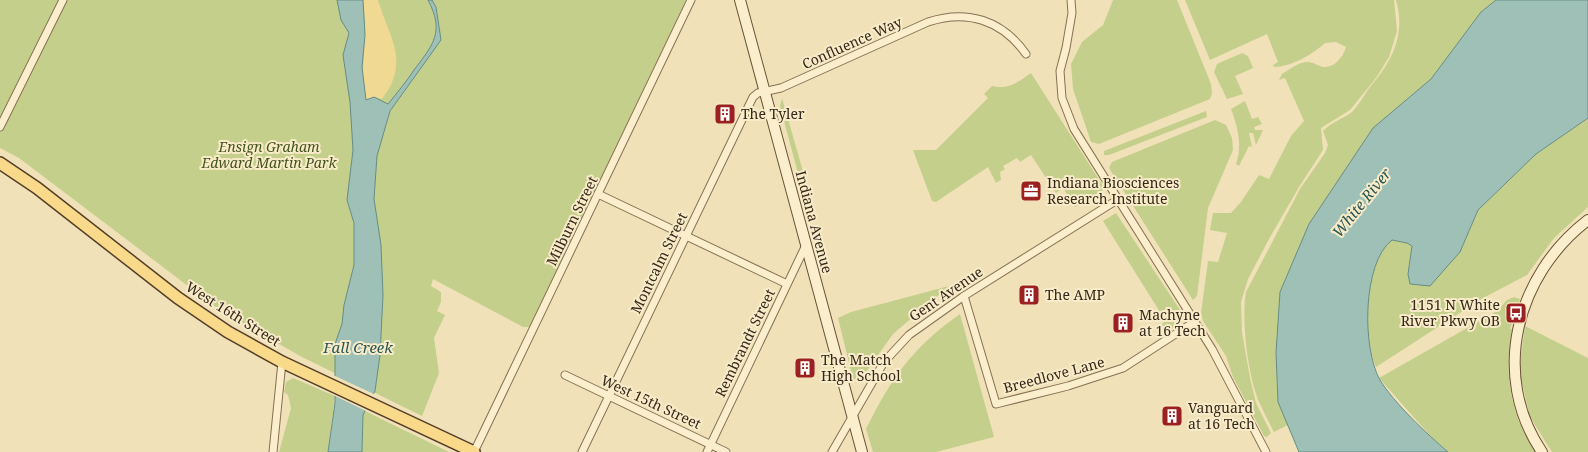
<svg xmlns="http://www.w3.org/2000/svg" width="1588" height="452" viewBox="0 0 1588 452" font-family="'Noto Serif',serif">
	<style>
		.green { fill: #c5cf8c }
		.sand { fill: #f0d992 }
		.water { fill: #9ec0b7; stroke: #658d85 }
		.pier { fill: #f0e1b8 }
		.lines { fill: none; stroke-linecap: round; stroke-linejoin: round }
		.minor-casing { stroke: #877053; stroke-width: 9 }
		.secondary-casing { stroke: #695136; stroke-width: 12 }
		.primary-casing { stroke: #543e28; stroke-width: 14 }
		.minor { stroke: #fbeecc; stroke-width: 7 }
		.secondary { stroke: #fbeecc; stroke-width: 10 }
		.primary { stroke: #f9da8b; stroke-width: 11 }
		.labels { text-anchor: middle; stroke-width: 4; stroke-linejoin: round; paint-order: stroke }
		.street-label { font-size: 14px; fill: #352719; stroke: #f8ebc8 }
		.poi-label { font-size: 14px; fill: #352719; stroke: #f8ebc8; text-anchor: start }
		.park-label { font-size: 14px; font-style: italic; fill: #44531e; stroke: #f8ebc8 }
		.water-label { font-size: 15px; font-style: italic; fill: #275654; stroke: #f8ebc8 }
	</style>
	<rect width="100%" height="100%" fill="#f0e1b8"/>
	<g class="green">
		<polygon points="0,0 686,0 530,327 523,327 433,279 431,286 441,292 441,302 437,311 445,315 434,338 439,373 422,416 300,356 217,308 19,158 0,148"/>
		<polygon points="1113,0 1177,0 1211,84 1212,93 1210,99 1099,144 1091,142 1073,89 1071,64 1082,42 1103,25"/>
		<path d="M1185,0H1394L1397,31L1389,57L1376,78L1350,110L1321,128L1323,150L1299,187L1269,239L1248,279L1241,302L1242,332L1250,378L1256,403L1271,433L1267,437L1264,436L1233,377L1226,356L1203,321L1201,313L1208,261L1218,262L1227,233L1210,230L1213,213H1231L1241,202L1259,175L1269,179L1291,136L1304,121L1285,78L1279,80L1282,74C1289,70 1298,62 1308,62C1313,62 1318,66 1323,67C1335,68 1343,57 1346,47L1336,42L1325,43C1313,54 1291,67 1274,67L1273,65L1278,62L1267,34L1210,60Z"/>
		<path d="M1396,0H1496L1481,12L1431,79L1373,128L1280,292L1276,353L1278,402L1288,425L1274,432C1269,422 1264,413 1260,404C1248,378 1241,320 1246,292L1300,189L1325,153L1328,145L1323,131C1331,122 1343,119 1352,112C1359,105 1364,95 1370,87C1392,62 1406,34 1396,0Z"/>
		<polygon points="1242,53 1248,56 1253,68 1235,76 1243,94 1227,99 1214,72 1217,64"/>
		<path d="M1031,73L1105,189L1075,207L1063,188L1056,193L1031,155L1020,162L1017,158L1003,166L1005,169L1000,172L1001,180L996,183L988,167L936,202L932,201L913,150H936L988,98L984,94L992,86C1008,90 1018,82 1031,73Z"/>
		<polygon points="782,98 804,175 799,177 780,106"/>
		<path d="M1245,101L1252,119L1258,117L1262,124L1254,127L1255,130H1263L1256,145L1253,133H1249L1252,147L1249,146L1239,166L1236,164C1243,145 1237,125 1231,109Z"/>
		<polygon points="1206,111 1207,117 1109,155 1104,155 1104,151"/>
		<path d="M1588,118V207L1554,238L1527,275L1483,298L1376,367C1373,359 1369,350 1368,341C1366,312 1367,259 1392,240L1407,243L1412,246L1408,274L1460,252L1478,210L1536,154Z"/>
		<polygon points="1215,120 1226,125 1232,138 1233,150 1208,208 1197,296 1193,300 1109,168 1112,162"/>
		<polygon points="1116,213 1184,316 1182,322 1168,331 1162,325 1165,320 1103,221"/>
		<polygon points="949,286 893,334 861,379 853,379 838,318 851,312"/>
		<path d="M1514,297L1520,299L1510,329H1512C1504,373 1510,415 1536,452H1448L1434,440L1379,378L1497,311L1507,300Z"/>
		<path d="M960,314L994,437L936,452H873L866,429C891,378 913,347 960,314Z"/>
		<polygon points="1525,326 1588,358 1588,452 1552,452 1530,417 1519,371"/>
		<polygon points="293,378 335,396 328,452 279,452 291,408 288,395 284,392 286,382"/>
		<polygon points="365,411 449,452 362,452 363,415"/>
	</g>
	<path class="sand" d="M363,0H378C389,37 411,62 382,99L374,97L366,100C361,78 364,58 365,36C366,24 364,12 363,0Z"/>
	<g class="water">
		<path d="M337,0H363L365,35L362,67L366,100L374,97L388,104C397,93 406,82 414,70C433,45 445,32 428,0H432L436,7L441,40L390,111L377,156L374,199L381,245L383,295L380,355L375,391L363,415L362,452H328L335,403V344L342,324L344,305L354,265V223L347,200L353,150L350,102L343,55L349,33L341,20Z"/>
		<path d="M1496,0H1588V118L1536,154L1478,210L1460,252L1430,286L1410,284L1408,274L1412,246L1407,243L1392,240C1362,263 1362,349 1380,380C1394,403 1427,434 1448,452H1299L1278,402L1276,353L1280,292L1309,224L1373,128L1431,79L1481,12Z"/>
	</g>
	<polygon class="pier" points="333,375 376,395 368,412 333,395"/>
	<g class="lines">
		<g class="minor-casing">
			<g id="minor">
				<polyline points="1071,0 1072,13 1066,48 1060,71 1062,98 1074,129 1212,349 1266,452"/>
				<polyline points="0,127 63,0"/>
				<polyline points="598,194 787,284"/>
				<polyline points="964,296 996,404 1068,386 1123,368 1194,322"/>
				<polyline points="565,375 726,452"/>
				<polyline points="273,452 282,362"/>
				<polyline points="474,452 691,0"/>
				<path d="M582,452L753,97L758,93L781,88L928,22C967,9 1002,20 1026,54"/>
				<polyline points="707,452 806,245"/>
				<polyline points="832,452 884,362 909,335 964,296 1117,200"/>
			</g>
		</g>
		<g class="secondary-casing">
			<g id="secondary">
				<polyline points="740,0 862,452"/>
				<path d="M1542,452C1490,375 1516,275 1588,220"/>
			</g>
		</g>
		<g class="primary-casing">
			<polyline id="primary" points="0,163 37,188 178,298 228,332 282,362 474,452"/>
		</g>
		<use href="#minor" class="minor"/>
		<use href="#secondary" class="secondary"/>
		<use href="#primary" class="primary"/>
	</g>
	<defs>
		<g id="building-square" transform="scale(1.125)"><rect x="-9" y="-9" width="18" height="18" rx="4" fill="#9a211f" stroke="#f8ebc8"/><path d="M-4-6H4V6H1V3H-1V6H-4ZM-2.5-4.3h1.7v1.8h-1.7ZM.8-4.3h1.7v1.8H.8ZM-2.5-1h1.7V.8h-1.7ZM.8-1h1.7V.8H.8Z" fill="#fff"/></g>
		<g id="office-square" transform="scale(1.125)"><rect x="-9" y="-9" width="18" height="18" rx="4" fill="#9a211f" stroke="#f8ebc8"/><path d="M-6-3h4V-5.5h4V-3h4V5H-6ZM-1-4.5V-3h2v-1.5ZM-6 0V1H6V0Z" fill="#fff"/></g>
		<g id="bus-square" transform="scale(1.125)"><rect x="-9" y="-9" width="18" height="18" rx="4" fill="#9a211f" stroke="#f8ebc8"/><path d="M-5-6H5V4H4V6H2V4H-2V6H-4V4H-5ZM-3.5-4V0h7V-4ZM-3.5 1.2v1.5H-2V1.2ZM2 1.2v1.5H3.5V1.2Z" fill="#fff"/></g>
	</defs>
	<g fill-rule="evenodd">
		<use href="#building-square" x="725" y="114"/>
		<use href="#office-square" x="1031" y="191"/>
		<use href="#building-square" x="1029" y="295"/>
		<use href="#bus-square" x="1516" y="313"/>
		<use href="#building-square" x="1123" y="323"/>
		<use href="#building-square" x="805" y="368"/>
		<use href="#building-square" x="1172" y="416"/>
	</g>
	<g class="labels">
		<g class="street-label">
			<text transform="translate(852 43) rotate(-24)" y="5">Confluence Way</text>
			<text transform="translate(572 221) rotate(-64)" y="5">Milburn Street</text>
			<text transform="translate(814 222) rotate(75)" y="5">Indiana Avenue</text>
			<text transform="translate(659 263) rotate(-64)" y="5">Montcalm Street</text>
			<text transform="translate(946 294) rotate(-34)" y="5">Gent Avenue</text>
			<text transform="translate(233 314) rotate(32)" y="5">West 16th Street</text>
			<text transform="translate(745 343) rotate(-64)" y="5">Rembrandt Street</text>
			<text transform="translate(1054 375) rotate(-15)" y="5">Breedlove Lane</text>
			<text transform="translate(651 402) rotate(25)" y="5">West 15th Street</text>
		</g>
		<g class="poi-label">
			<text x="741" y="119">The Tyler</text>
			<text x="1047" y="188">Indiana Biosciences<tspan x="1047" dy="16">Research Institute</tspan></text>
			<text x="1045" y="300">The AMP</text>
			<text x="1500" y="310" text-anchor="end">1151 N White<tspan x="1500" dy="16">River Pkwy OB</tspan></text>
			<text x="1139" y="320">Machyne<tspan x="1139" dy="16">at 16 Tech</tspan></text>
			<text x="821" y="365">The Match<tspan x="821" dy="16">High School</tspan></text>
			<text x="1188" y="413">Vanguard<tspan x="1188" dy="16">at 16 Tech</tspan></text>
		</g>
		<g class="park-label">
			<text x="269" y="152">Ensign Graham<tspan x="269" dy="16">Edward Martin Park</tspan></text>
		</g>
		<g class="water-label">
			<text transform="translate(1362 203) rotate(-51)" y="5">White River</text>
			<text x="358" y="353">Fall Creek</text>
		</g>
	</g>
</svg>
